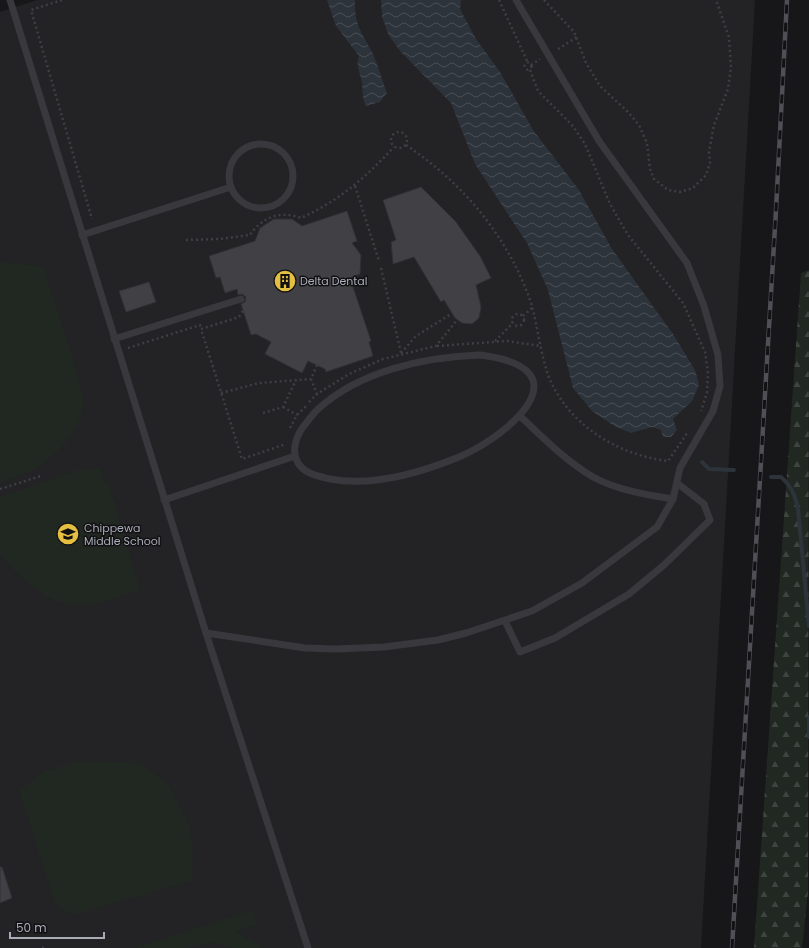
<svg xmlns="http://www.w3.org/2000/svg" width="809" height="948" viewBox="0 0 809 948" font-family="Poppins,sans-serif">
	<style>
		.built { fill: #232225 }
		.grass { fill: #212822 }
		.forest { fill: url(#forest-firs) }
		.water { fill: url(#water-waves) }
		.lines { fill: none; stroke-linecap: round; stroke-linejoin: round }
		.stream { stroke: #2d333b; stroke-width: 4 }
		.building { fill: #414145; stroke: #313034 }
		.path { stroke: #3e3f44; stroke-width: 2.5; stroke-dasharray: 2 3; stroke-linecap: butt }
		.lane { stroke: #38383d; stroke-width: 7 }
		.rail-casing { stroke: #4f5056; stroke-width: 4.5 }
		.rail { stroke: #121113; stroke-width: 3; stroke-dasharray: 9; stroke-linecap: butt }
		.labels { text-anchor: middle; stroke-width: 3; stroke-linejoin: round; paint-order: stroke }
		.poi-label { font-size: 11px; fill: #a9acb7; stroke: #121113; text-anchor: start }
	</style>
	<defs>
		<pattern id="forest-firs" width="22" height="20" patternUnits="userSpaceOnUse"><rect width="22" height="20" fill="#212822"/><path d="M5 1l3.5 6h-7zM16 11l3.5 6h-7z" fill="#3e4440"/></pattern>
		<pattern id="water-waves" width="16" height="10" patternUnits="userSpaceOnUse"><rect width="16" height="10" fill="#2d333b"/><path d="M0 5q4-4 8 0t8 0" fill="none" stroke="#494e55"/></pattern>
	</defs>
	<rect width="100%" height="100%" fill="#171618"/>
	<polygon class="built" points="37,0 755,0 701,948 0,948 0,12"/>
	<g class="grass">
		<polygon points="0,262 43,266 72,356 84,402 80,420 66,442 51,457 35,469 0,483"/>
		<path d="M83,468L89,471L96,468L101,470L103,480L109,485L140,589C122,596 104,603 84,605C50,608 20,578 0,555V497Z"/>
		<polygon points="80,761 141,763 169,786 189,826 193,853 192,881 72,915 55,903 19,791 44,771"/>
		<polygon points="252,910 257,925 236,932 255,942 262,948 234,948 211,943 186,948 136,948"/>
	</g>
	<polygon class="forest" points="809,270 808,892 802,948 754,948 801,273"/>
	<g class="water">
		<path d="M327,0H355C354,23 361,32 372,52C378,65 382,80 387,93L380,102L366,106C362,98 363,93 362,84C361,73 355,67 359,56L336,26Z"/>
		<polygon points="381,0 461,0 460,9 476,39 500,72 533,130 579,190 612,249 673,334 695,370 699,385 692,401 673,419 677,430 671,437 663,437 661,430 652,427 631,433 616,427 593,412 573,388 548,290 527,243 475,164 451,103 401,52 389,36 382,17"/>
	</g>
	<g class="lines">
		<g class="stream">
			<polyline points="702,462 709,469 734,470"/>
			<path d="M771,477H781C792,487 795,495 798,509L809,626"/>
			<polyline points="809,717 809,737"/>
		</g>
	</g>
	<g class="building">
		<polygon points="421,187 456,222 480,256 491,278 476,285 481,307 479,318 472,324 462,323 455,318 444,300 441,302 414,257 393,264 391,242 396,240 383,200"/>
		<polygon points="347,211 357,241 352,243 361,255 360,274 350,278 371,341 369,342 373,356 326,372 325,369 308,361 302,373 265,354 271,342 256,334 251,335 241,304 245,302 246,297 242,294 238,295 237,289 225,293 220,277 216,278 209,256 255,241 260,228 274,219 292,219 302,226"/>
		<polygon points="149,282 156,302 126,312 119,291"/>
		<polygon points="0,867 2,867 12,898 0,903"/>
	</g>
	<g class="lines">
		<g class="path">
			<polyline points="62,0 31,10 92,219"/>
			<polyline points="499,0 528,63"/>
			<polyline points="544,0 574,32 586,63 600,86 628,112 639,125 647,143 650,169 654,179 668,190 680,192 693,188 706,175 710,163 709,152 714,125 728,89 731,67 729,37 716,0"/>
			<polyline points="558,49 577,37"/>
			<circle cx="528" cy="66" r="3.5"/>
			<polyline points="531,65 540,59"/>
			<polyline points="530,70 538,91 572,125 585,144 610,204 628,235 683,303 705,352 708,373 707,393 701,411"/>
			<circle cx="399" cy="140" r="8"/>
			<path d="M406,145C452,176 489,215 515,265C522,279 529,295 533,310C538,331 541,354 548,375C567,424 617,455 668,461L688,432"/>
			<polyline points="355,186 379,261"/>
			<path d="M186,240L220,239L250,235C262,217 281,210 301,218C340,200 365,178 394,147"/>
			<polyline points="381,268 401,353"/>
			<polyline points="243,311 239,317 201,329 242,459 286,444"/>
			<circle cx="518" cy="320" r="6"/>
			<polyline points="523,316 532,308"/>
			<polyline points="495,341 513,323"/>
			<polyline points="437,346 507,341 541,346"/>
			<polyline points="128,348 200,325 201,329"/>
			<polyline points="401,353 416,336 451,314"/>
			<polyline points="317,365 311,379 317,394 349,374 383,359 436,346 457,320"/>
			<polyline points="221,393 259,383 311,379"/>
			<polyline points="309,402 317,394"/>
			<polyline points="283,407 297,415"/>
			<polyline points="263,413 283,407 296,380"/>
			<polyline points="290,428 297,415 306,406"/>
			<polyline points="0,489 41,476"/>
			<polyline points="42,948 45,948"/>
		</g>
		<g class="lane">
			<polyline points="10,0 206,633 308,948"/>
			<circle cx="261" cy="176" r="32"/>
			<polyline points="82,235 231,187"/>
			<polyline points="114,339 241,299"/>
			<path d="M480,355C586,368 512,434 459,457C420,473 372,487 330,479C318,476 305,474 298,463C291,451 296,437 303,427C308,421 312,415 317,410C359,371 424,357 480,355Z"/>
			<path d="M520,416C543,438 566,461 593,477C617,490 647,495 673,499"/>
			<polyline points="164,500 295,456"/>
			<polyline points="505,621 520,652 555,638 629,594 664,565 710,520 704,504 677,483"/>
			<polyline points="206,633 305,648 336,649 384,647 438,640 466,633 532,611 582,583 657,527 673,499 680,468 713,411 720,386 718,355 704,306 687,263 599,141 516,0"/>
		</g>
		<g class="rail-casing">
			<polyline id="rail" points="732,948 776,210 787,0"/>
		</g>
		<use href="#rail" class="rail"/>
	</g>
	<defs>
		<g id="building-disc" transform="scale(1.15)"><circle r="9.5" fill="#e4bf42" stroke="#121113"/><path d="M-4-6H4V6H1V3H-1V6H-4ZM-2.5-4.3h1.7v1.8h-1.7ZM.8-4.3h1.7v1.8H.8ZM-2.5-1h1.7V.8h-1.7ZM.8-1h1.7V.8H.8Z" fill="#111"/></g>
		<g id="school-disc" transform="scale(1.15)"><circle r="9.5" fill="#e4bf42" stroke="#121113"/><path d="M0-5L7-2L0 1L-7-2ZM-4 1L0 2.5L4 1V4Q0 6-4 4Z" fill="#111"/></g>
	</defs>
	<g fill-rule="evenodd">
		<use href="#building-disc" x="285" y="281"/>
		<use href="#school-disc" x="68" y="534"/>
	</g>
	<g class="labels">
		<g class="poi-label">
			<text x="300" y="285">Delta Dental</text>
			<text x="84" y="532">Chippewa<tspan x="84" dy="13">Middle School</tspan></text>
		</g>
	</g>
	<path d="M10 932v6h94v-6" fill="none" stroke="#a9acb7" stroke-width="2"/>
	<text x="16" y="932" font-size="12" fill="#a9acb7" stroke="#121113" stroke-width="3" paint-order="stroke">50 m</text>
</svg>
